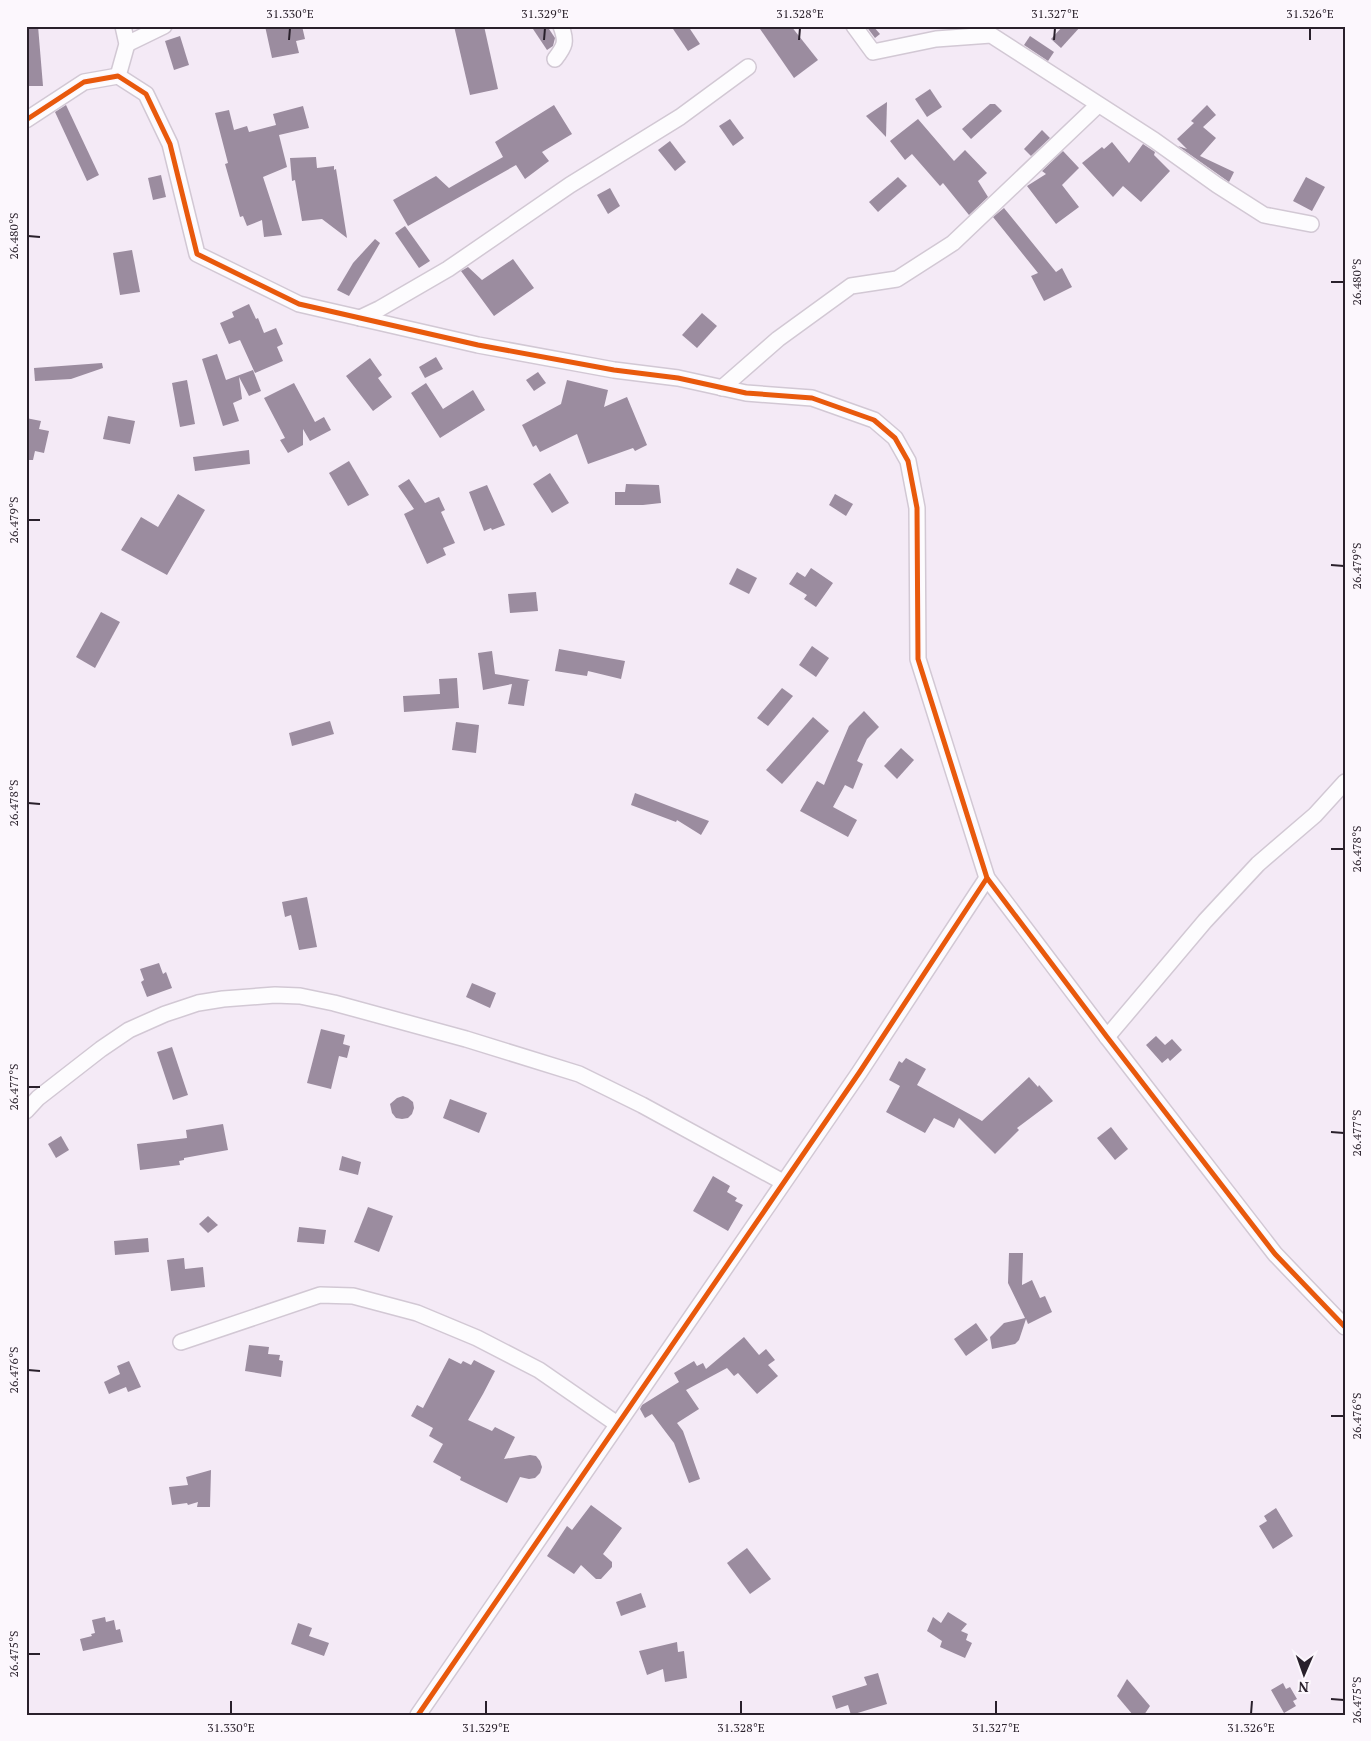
<svg xmlns="http://www.w3.org/2000/svg" width="1371" height="1741" viewBox="0 0 1371 1741" font-family="'PT Serif',serif">
	<style>
		.building { fill: #9b8c9f }
		.lines { fill: none; stroke-linecap: round; stroke-linejoin: round }
		.street-casing { stroke: #d2c8d4; stroke-width: 18 }
		.street { stroke: #fdfcfe; stroke-width: 15 }
		.cycleway-casing { stroke: #fcf7fd; stroke-width: 8 }
		.cycleway { stroke: #e8590c; stroke-width: 5 }
		.ticks { fill: none; stroke: #29202b; stroke-width: 2 }
		.neatline { fill: none; stroke: #29202b; stroke-width: 2 }
		.ticks-label { font-size: 12px; text-anchor: middle; fill: #29202b }
	</style>
	<rect width="100%" height="100%" fill="#f4eaf6"/>
	<g class="building">
		<polygon points="26,26 38,26 43,86 29,86"/>
		<polygon points="265,26 302,26 305,39 296,41 299,53 272,58"/>
		<polygon points="454,26 484,26 498,89 470,95"/>
		<polygon points="531,26 547,26 555,38 553,46 547,50"/>
		<polygon points="671,26 688,26 700,44 688,51"/>
		<polygon points="758,26 791,26 818,60 794,78"/>
		<polygon points="866,26 873,26 880,34 875,38"/>
		<polygon points="1063,26 1081,26 1061,48 1051,39"/>
		<polygon points="180,36 189,65 174,70 165,41"/>
		<polygon points="1030,36 1054,52 1048,61 1024,45"/>
		<polygon points="930,89 942,107 927,117 915,99"/>
		<polygon points="887,102 886,137 866,116"/>
		<polygon points="990,104 995,104 1002,111 971,139 962,129"/>
		<polygon points="66,105 99,175 87,181 55,112"/>
		<polygon points="554,105 572,134 542,152 549,161 525,179 516,165 408,226 393,200 436,176 449,188 503,157 495,142"/>
		<polygon points="1207,105 1216,115 1203,127 1216,138 1200,156 1234,172 1229,182 1178,146 1187,149 1177,139 1194,123 1191,121"/>
		<polygon points="303,106 309,128 279,135 287,167 263,177 282,235 264,237 262,220 247,226 243,216 240,217 225,164 228,163 215,113 229,110 234,130 247,126 249,132 276,125 273,114"/>
		<polygon points="730,119 744,138 733,146 719,126"/>
		<polygon points="918,119 954,161 965,150 987,173 978,181 988,197 969,215 943,183 940,186 912,154 905,160 890,141"/>
		<polygon points="1042,130 1050,138 1031,156 1024,149"/>
		<polygon points="670,141 686,162 675,171 658,150"/>
		<polygon points="1112,142 1129,163 1143,144 1155,152 1154,155 1170,171 1141,202 1123,186 1113,197 1082,163 1102,147 1104,149"/>
		<polygon points="1063,151 1079,168 1062,185 1079,207 1056,224 1027,186 1046,174 1042,171"/>
		<polygon points="316,157 317,168 334,166 334,170 336,169 347,238 322,219 302,221 295,180 292,181 290,158"/>
		<polygon points="161,175 166,197 153,200 148,178"/>
		<polygon points="898,177 907,186 878,212 869,202"/>
		<polygon points="1306,177 1325,187 1312,211 1293,201"/>
		<polygon points="610,188 620,206 608,214 597,195"/>
		<polygon points="1004,208 1056,272 1062,268 1072,287 1044,301 1031,276 1038,273 993,217"/>
		<polygon points="405,226 430,261 419,268 395,233"/>
		<polygon points="375,239 380,243 349,296 337,290 353,263"/>
		<polygon points="132,250 140,292 120,295 113,253"/>
		<polygon points="513,259 534,288 494,316 461,271 468,267 482,280"/>
		<polygon points="249,304 256,319 258,318 264,333 276,328 283,344 277,347 283,361 255,373 240,340 229,344 220,323 234,317 232,312"/>
		<polygon points="702,313 717,326 697,348 682,335"/>
		<polygon points="217,354 226,380 253,370 261,391 249,396 239,377 242,399 233,403 239,421 223,426 202,359"/>
		<polygon points="436,357 443,369 425,378 419,367"/>
		<polygon points="370,358 382,375 378,378 392,397 373,411 346,376"/>
		<polygon points="102,363 103,368 71,379 35,381 34,368"/>
		<polygon points="538,372 546,383 534,391 526,380"/>
		<polygon points="187,380 195,424 180,427 172,383"/>
		<polygon points="567,380 608,390 604,407 627,397 647,445 635,451 633,448 588,464 577,434 540,452 536,445 533,447 522,425 561,404"/>
		<polygon points="294,383 315,422 324,417 331,430 310,441 303,429 303,445 288,453 280,440 285,438 264,398"/>
		<polygon points="426,383 443,409 473,390 485,410 440,438 411,393"/>
		<polygon points="108,416 135,421 130,444 103,439"/>
		<polygon points="26,418 41,421 39,429 49,431 44,453 35,451 33,460 26,460"/>
		<polygon points="249,450 250,464 195,471 193,457"/>
		<polygon points="349,461 369,495 348,506 329,473"/>
		<polygon points="550,473 569,503 552,513 533,484"/>
		<polygon points="409,479 425,503 439,497 445,510 441,512 455,543 443,548 446,555 427,564 404,514 414,509 398,486"/>
		<polygon points="626,484 659,485 661,503 643,505 615,505 615,492 625,492"/>
		<polygon points="487,485 505,525 492,530 491,528 484,531 469,492"/>
		<polygon points="178,494 205,510 167,575 121,550 141,517 158,527"/>
		<polygon points="835,494 853,504 846,516 829,505"/>
		<polygon points="737,568 757,578 749,594 729,584"/>
		<polygon points="811,568 833,583 816,607 804,599 807,595 789,584 797,572 805,577"/>
		<polygon points="536,592 538,611 510,613 508,594"/>
		<polygon points="101,612 120,622 95,668 76,657"/>
		<polygon points="812,646 829,658 816,677 799,665"/>
		<polygon points="559,649 625,661 621,679 588,671 587,676 555,671"/>
		<polygon points="492,651 495,674 530,680 528,681 524,706 508,704 512,684 483,690 478,653"/>
		<polygon points="457,678 459,708 404,712 403,696 440,694 439,679"/>
		<polygon points="782,688 793,696 768,726 757,718"/>
		<polygon points="864,711 879,727 867,739 857,761 863,764 853,789 845,785 833,807 857,820 848,837 800,811 817,781 824,785 849,726"/>
		<polygon points="813,717 829,731 782,784 766,770"/>
		<polygon points="330,721 334,734 292,746 289,733"/>
		<polygon points="456,722 479,725 476,753 452,750"/>
		<polygon points="901,748 914,760 897,779 884,766"/>
		<polygon points="635,793 677,809 709,821 701,835 677,820 676,822 631,805"/>
		<polygon points="307,897 317,947 299,950 291,915 285,917 282,902"/>
		<polygon points="159,963 163,974 166,972 172,988 147,997 141,982 144,980 140,969"/>
		<polygon points="472,983 496,993 490,1008 466,997"/>
		<polygon points="321,1029 345,1035 343,1044 350,1046 347,1058 339,1056 331,1089 307,1083"/>
		<polygon points="1156,1036 1165,1045 1172,1039 1182,1050 1170,1061 1168,1058 1162,1063 1146,1045"/>
		<polygon points="172,1047 188,1095 173,1100 157,1052"/>
		<polygon points="906,1058 926,1069 917,1085 982,1121 1029,1077 1038,1087 1039,1085 1053,1101 1017,1128 1019,1130 995,1154 959,1118 954,1128 934,1118 925,1133 886,1112 900,1086 889,1080 899,1061 902,1063"/>
		<polygon points="403,1096 408,1098 413,1102 414,1108 412,1114 408,1118 402,1119 396,1118 392,1113 390,1104 397,1098"/>
		<polygon points="450,1099 487,1113 479,1133 443,1118"/>
		<polygon points="223,1124 228,1150 184,1158 184,1160 179,1161 180,1165 140,1170 137,1144 187,1138 186,1130"/>
		<polygon points="1111,1127 1128,1149 1115,1160 1097,1138"/>
		<polygon points="61,1136 69,1150 56,1158 48,1144"/>
		<polygon points="342,1156 361,1162 358,1175 339,1170"/>
		<polygon points="713,1176 730,1186 727,1192 737,1198 735,1201 743,1205 728,1231 693,1211"/>
		<polygon points="368,1207 393,1216 379,1252 354,1242"/>
		<polygon points="208,1216 218,1225 208,1233 199,1224"/>
		<polygon points="299,1227 326,1230 324,1244 297,1242"/>
		<polygon points="148,1238 149,1252 115,1255 114,1241"/>
		<polygon points="1009,1253 1023,1253 1022,1285 1032,1280 1040,1298 1045,1296 1052,1312 1028,1324 1026,1319 1019,1340 1015,1344 992,1349 990,1337 1004,1323 1025,1318 1008,1283"/>
		<polygon points="184,1258 185,1269 203,1267 205,1287 171,1291 167,1260"/>
		<polygon points="976,1323 988,1340 966,1356 954,1339"/>
		<polygon points="744,1337 759,1355 766,1349 775,1360 768,1365 778,1376 757,1394 738,1373 734,1376 727,1368 686,1390 699,1409 677,1423 683,1431 700,1479 689,1483 674,1443 652,1414 645,1418 640,1409 642,1405 679,1382 674,1373 694,1361 697,1366 703,1363 706,1369"/>
		<polygon points="249,1345 269,1347 268,1354 280,1355 279,1360 283,1361 281,1377 245,1371"/>
		<polygon points="449,1358 461,1364 463,1361 471,1365 474,1360 495,1371 483,1394 468,1420 492,1431 495,1427 515,1437 504,1459 530,1455 536,1456 540,1461 542,1467 540,1473 535,1478 529,1479 520,1477 507,1503 460,1480 461,1477 433,1462 443,1444 429,1436 433,1428 411,1416 417,1405 423,1408"/>
		<polygon points="129,1361 141,1387 128,1392 126,1387 109,1394 104,1382 120,1374 117,1366"/>
		<polygon points="211,1470 210,1507 197,1507 198,1502 188,1505 187,1503 172,1505 169,1487 188,1485 186,1477"/>
		<polygon points="591,1505 622,1528 603,1554 612,1562 612,1567 601,1579 596,1579 581,1565 574,1574 547,1556 567,1526 572,1530"/>
		<polygon points="1276,1508 1293,1536 1273,1549 1259,1526 1267,1521 1264,1516"/>
		<polygon points="747,1548 771,1579 750,1594 727,1563"/>
		<polygon points="641,1593 646,1607 621,1616 616,1602"/>
		<polygon points="948,1612 967,1624 961,1631 968,1634 966,1640 972,1643 965,1658 940,1647 942,1641 927,1631 933,1617 941,1623"/>
		<polygon points="105,1617 106,1622 114,1620 116,1630 120,1629 123,1642 83,1651 80,1639 92,1636 91,1634 95,1633 92,1620"/>
		<polygon points="298,1623 312,1628 309,1636 329,1643 324,1656 291,1644"/>
		<polygon points="677,1642 678,1652 684,1651 687,1678 665,1682 663,1669 647,1675 639,1651"/>
		<polygon points="878,1673 887,1704 851,1715 848,1705 836,1709 832,1696 867,1685 864,1677"/>
		<polygon points="1127,1679 1150,1706 1144,1715 1133,1715 1117,1696"/>
		<polygon points="1283,1683 1286,1689 1290,1687 1297,1699 1293,1701 1296,1706 1284,1713 1271,1690"/>
	</g>
	<g class="lines">
		<g class="street-casing">
			<g id="street">
				<polyline points="854,26 873,52 936,39 991,35 1154,140 1217,185 1264,215 1311,224"/>
				<polyline points="127,44 164,26"/>
				<path d="M555,59C565,46 567,42 561,26"/>
				<polyline points="118,76 127,44 123,26"/>
				<polyline points="26,120 84,82 118,76 146,94 170,144 197,254 299,304 478,345 614,370 678,378 746,393 812,398 874,420 895,438 908,461 917,508 918,659 987,878 1107,1037 1275,1254 1345,1327"/>
				<polyline points="360,318 379,309 448,269 570,185 680,117 748,67"/>
				<polyline points="722,388 778,339 851,286 897,279 953,243 1098,105"/>
				<polyline points="1107,1037 1205,921 1258,864 1315,815 1345,782"/>
				<polyline points="26,1111 38,1098 101,1049 129,1030 165,1014 198,1003 223,999 275,995 300,996 334,1003 466,1039 579,1074 642,1105 783,1182"/>
				<polyline points="181,1342 320,1295 353,1296 417,1313 477,1338 539,1370 617,1424"/>
				<polyline points="418,1715 859,1073 987,878"/>
			</g>
		</g>
		<use href="#street" class="street"/>
		<g class="cycleway-casing">
			<g id="cycleway">
				<polyline points="26,120 84,82 118,76 146,94 170,144 197,254 299,304 478,345 614,370 678,378 746,393 812,398 874,420 895,438 908,461 917,508 918,659 987,878 1107,1037 1275,1254 1345,1327"/>
				<polyline points="418,1715 859,1073 987,878"/>
			</g>
		</g>
		<use href="#cycleway" class="cycleway"/>
	</g>
	<path class="ticks" d="M289,40L290,28M544,40L545,28M799,40L800,28M1054,40L1055,28M1310,40V28M28,236L40,237M1331,282H1344M28,520H40M1331,565L1344,566M28,803L40,804M1331,849H1344M28,1087H40M1331,1132L1344,1133M28,1370L40,1371M1331,1416H1344M28,1654H40M1331,1699L1344,1700M231,1714V1701M486,1714V1701M741,1714V1701M996,1714V1701M1251,1714L1252,1701"/>
	<rect width="1371" height="1741" fill="none" stroke="#fcf7fd" stroke-width="55"/>
	<g transform="translate(1304 1674) rotate(182)" stroke="#fcf7fd" stroke-width="4" paint-order="stroke">
	<path d="M0-4L9 19L0 12L-9 19Z" fill="#29202b"/>
	<text y="-8" font-size="14" font-weight="bold" text-anchor="middle" fill="#29202b">N</text>
	</g>
	<rect x="28" y="28" width="1316" height="1686" class="neatline"/>
	<g class="ticks-label">
		<text x="290" y="18">31.330°E</text>
		<text x="545" y="18">31.329°E</text>
		<text x="800" y="18">31.328°E</text>
		<text x="1055" y="18">31.327°E</text>
		<text x="1310" y="18">31.326°E</text>
		<text transform="translate(14 236) rotate(-90)" y="4">26.480°S</text>
		<text transform="translate(1357 282) rotate(-90)" y="4">26.480°S</text>
		<text transform="translate(14 520) rotate(-90)" y="4">26.479°S</text>
		<text transform="translate(1357 566) rotate(-90)" y="4">26.479°S</text>
		<text transform="translate(14 803) rotate(-90)" y="4">26.478°S</text>
		<text transform="translate(1357 849) rotate(-90)" y="4">26.478°S</text>
		<text transform="translate(14 1087) rotate(-90)" y="4">26.477°S</text>
		<text transform="translate(1357 1133) rotate(-90)" y="4">26.477°S</text>
		<text transform="translate(14 1370) rotate(-90)" y="4">26.476°S</text>
		<text transform="translate(1357 1416) rotate(-90)" y="4">26.476°S</text>
		<text transform="translate(14 1654) rotate(-90)" y="4">26.475°S</text>
		<text transform="translate(1357 1700) rotate(-90)" y="4">26.475°S</text>
		<text x="231" y="1732">31.330°E</text>
		<text x="486" y="1732">31.329°E</text>
		<text x="741" y="1732">31.328°E</text>
		<text x="996" y="1732">31.327°E</text>
		<text x="1251" y="1732">31.326°E</text>
	</g>
</svg>
